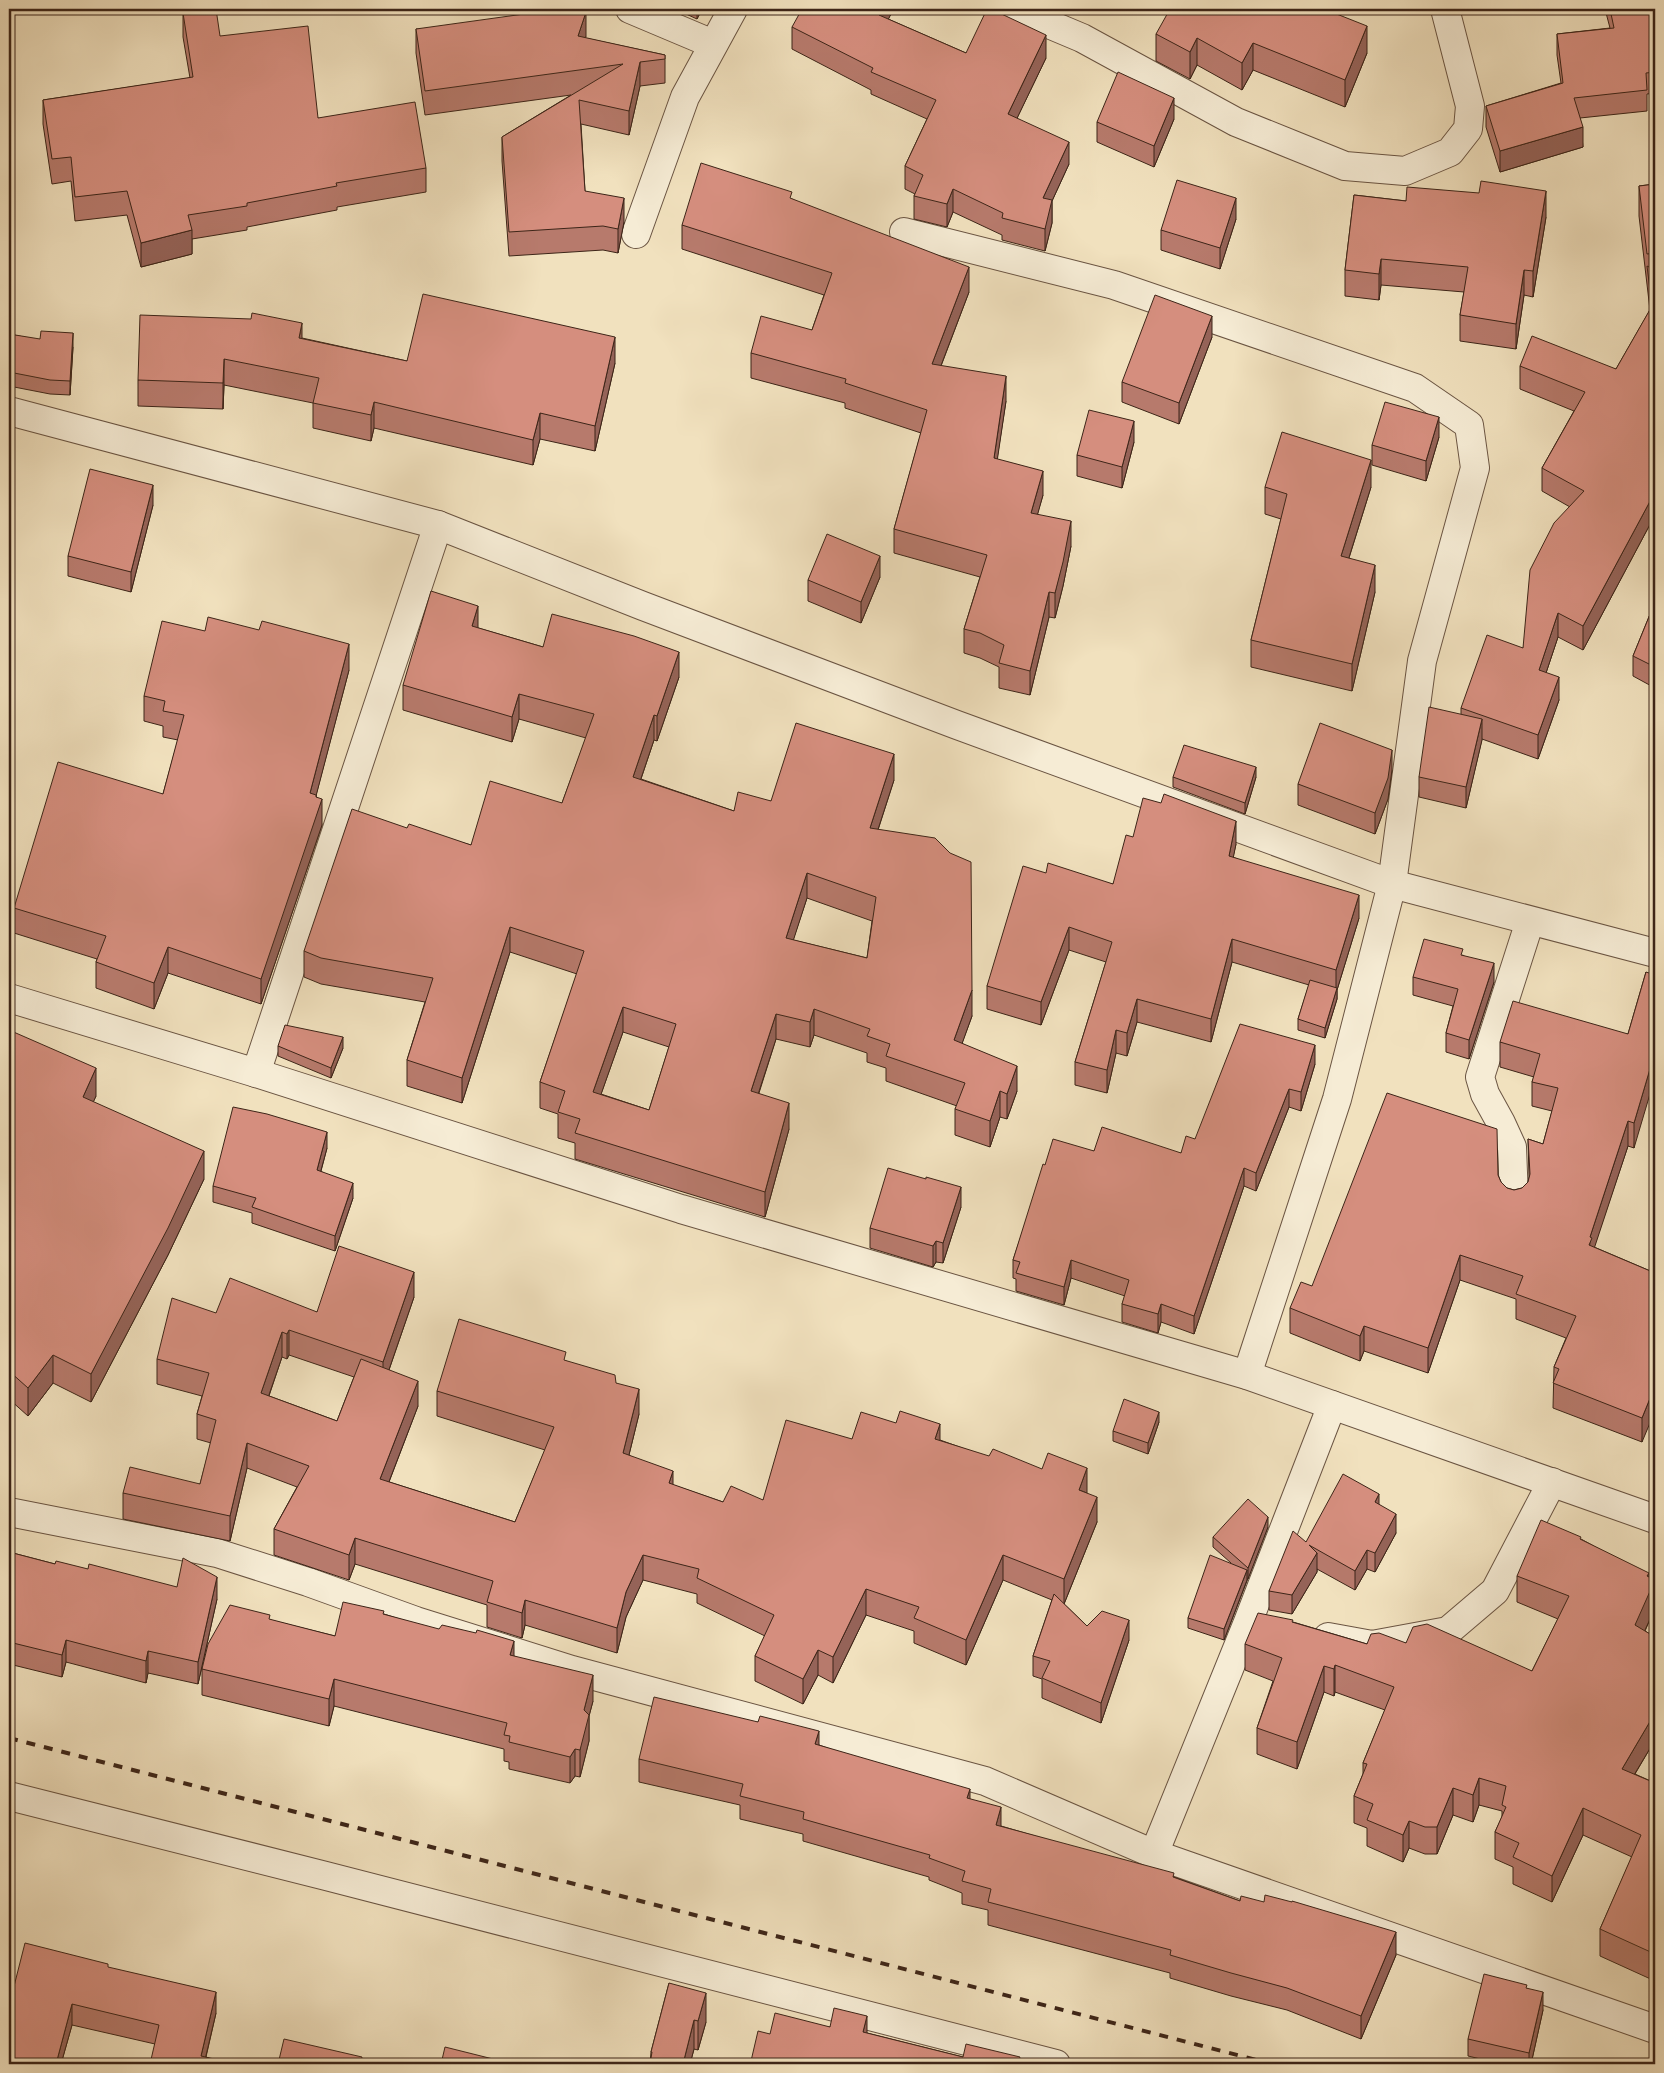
<svg xmlns="http://www.w3.org/2000/svg" width="1664" height="2073" viewBox="0 0 1664 2073" font-family="'IM FELL Double Pica',serif">
	<style>
		.lines { fill: none; stroke-linecap: round; stroke-linejoin: round }
		.minor-casing { stroke: #6a5442; stroke-width: 30 }
		.minor { stroke: #f6ecd5; stroke-width: 28 }
		.rail { stroke: #3d2518; stroke-width: 4; stroke-dasharray: 9 9; stroke-linecap: butt }
		.wall { fill: #b77a6c; stroke: #3d2518; fill-rule: evenodd }
		.shaded-wall { fill: #956358; stroke: #3d2518 }
		.building { fill: #d58e7e; stroke: #3d2518; fill-rule: evenodd }
	</style>
	<rect width="100%" height="100%" fill="#f1e1be"/>
	<filter id="stains"><feTurbulence type="fractalNoise" baseFrequency=".004" numOctaves="4"/><feColorMatrix values="0 0 0 0 .2 0 0 0 0 .09 0 0 0 0 .02 0 0 0 .5 -.17"/></filter>
	<radialGradient id="worn" r=".72"><stop offset=".6" stop-color="#630" stop-opacity="0"/><stop offset="1" stop-color="#630" stop-opacity=".3"/></radialGradient>
	<g class="lines">
		<g class="minor-casing">
			<g id="minor">
				<polyline points="630,9 713,44"/>
				<polyline points="1013,9 1082,38 1236,122 1298,147 1345,166 1405,171 1450,152 1468,129 1470,106 1445,9"/>
				<polyline points="904,232 1114,285 1415,388 1469,425 1475,468 1422,661 1392,884 1337,1099 1247,1375"/>
				<polyline points="636,234 685,97 733,9"/>
				<polyline points="9,411 438,525 643,606 957,725 1392,884 1655,953"/>
				<polyline points="9,998 256,1073 681,1209 1247,1375 1655,1519"/>
				<polyline points="256,1073 438,525"/>
				<polyline points="1514,1199 1512,1147 1501,1123 1485,1094 1480,1077 1530,921"/>
				<polyline points="9,1512 217,1553 308,1582 416,1621 572,1670 985,1781 1154,1854 1655,2029"/>
				<polyline points="1328,1637 1372,1645 1448,1631 1495,1591 1552,1482"/>
				<polyline points="9,1796 326,1876 1056,2064"/>
				<polyline points="1154,1854 1248,1622 1332,1405"/>
			</g>
		</g>
		<use href="#minor" class="minor"/>
		<polyline class="rail" points="9,1738 1272,2064"/>
	</g>
	<g class="wall">
		<polygon points="675,9 702,9 697,19"/>
		<polygon points="891,9 891,14 888,19 966,53 1046,58 1017,118 1069,164 1052,201 1052,223 1045,251 1002,240 1002,235 953,212 947,227 914,219 914,196 915,194 905,189 905,166 927,119 871,94 871,90 792,49 792,27"/>
		<polygon points="1605,9 1655,9 1655,93 1647,94 1647,111 1580,118 1583,147 1500,172 1486,127 1486,106 1561,83 1557,55 1557,34 1610,28"/>
		<polygon points="183,13 220,36 318,118 426,168 426,192 337,207 337,210 247,227 247,230 192,239 192,254 141,267 127,215 75,221 71,181 52,184 43,124 43,100 190,78 183,37"/>
		<polygon points="416,29 586,36 585,38 665,55 665,83 640,86 629,135 581,124 585,191 624,222 618,253 603,250 509,256 502,161 502,137 571,95 425,115 416,53"/>
		<polygon points="1156,34 1367,53 1345,107 1253,70 1242,90 1197,65 1190,79 1156,61"/>
		<polygon points="1174,119 1154,167 1097,142 1097,122"/>
		<polygon points="1655,184 1655,515 1583,650 1558,637 1546,673 1559,700 1538,759 1482,739 1466,808 1419,797 1419,777 1461,715 1461,708 1523,648 1570,507 1542,491 1542,468 1574,411 1520,389 1520,366 1616,369 1650,310 1639,216 1639,186"/>
		<polygon points="1354,195 1546,217 1533,297 1524,295 1516,349 1460,341 1460,315 1464,292 1381,285 1379,300 1345,296 1345,270"/>
		<polygon points="792,199 969,292 941,366 1006,401 997,459 1043,495 1037,515 1071,546 1063,586 1055,618 1049,617 1030,695 999,688 999,667 980,658 964,653 964,629 980,577 894,553 894,529 921,433 845,408 845,403 751,378 751,353 812,330 824,295 682,249 682,225"/>
		<polygon points="1236,219 1220,269 1161,250 1161,230"/>
		<polygon points="9,334 73,347 70,395 50,394 9,386"/>
		<polygon points="1212,337 1179,424 1122,402 1122,382"/>
		<polygon points="302,338 407,361 615,363 595,451 540,439 533,465 374,428 371,441 313,428 313,403 224,385 223,409 138,406 138,380"/>
		<polygon points="1439,437 1426,481 1372,465 1372,445"/>
		<polygon points="1134,442 1122,488 1077,476 1077,455"/>
		<polygon points="1265,487 1371,487 1349,558 1375,592 1352,691 1251,667 1251,640 1281,519 1265,514"/>
		<polygon points="153,505 131,592 68,576 68,556"/>
		<polygon points="880,577 861,623 808,601 808,580"/>
		<polygon points="1655,602 1655,688 1633,676 1633,656"/>
		<path d="M478,628L543,647L679,677L657,741L654,740L641,779L734,811L771,801L894,780L878,830L972,1016L962,1043L1017,1091L1007,1119L1000,1117L990,1147L955,1135V1109L957,1106L886,1081V1068L867,1062V1053L814,1035L810,1047L776,1039L759,1093L789,1129L765,1217L575,1159V1143L558,1138V1114L540,1108V1082L577,974L510,952L462,1103L407,1086V1060L425,1002L321,984L304,977V951L407,828L471,845L562,803L586,738L519,719L512,742L403,710V685ZM807,898L872,921L867,958L793,940ZM623,1032L669,1047L649,1110L601,1094Z"/>
		<polygon points="349,670 316,795 322,825 261,1004 168,973 154,1009 96,988 96,962 97,959 14,933 14,908 163,794 178,740 163,737 163,726 144,721 144,696"/>
		<polygon points="1392,770 1388,799 1375,834 1298,805 1298,784"/>
		<polygon points="1173,777 1256,777 1245,814 1173,787"/>
		<polygon points="1133,837 1236,844 1233,857 1359,918 1337,990 1337,999 1325,1038 1298,1030 1298,1019 1309,985 1232,962 1211,1042 1137,1022 1127,1056 1116,1053 1107,1093 1075,1085 1075,1062 1106,962 1069,950 1041,1025 987,1009 987,986 1046,873 1113,884"/>
		<polygon points="1463,955 1494,982 1469,1059 1446,1052 1446,1033 1453,1006 1413,995 1413,977"/>
		<polygon points="1646,972 1634,1148 1628,1146 1594,1247 1655,1273 1642,1442 1553,1408 1554,1367 1566,1338 1516,1319 1516,1299 1460,1280 1428,1373 1364,1351 1360,1361 1290,1333 1290,1308 1312,1286 1498,1175 1501,1182 1507,1188 1514,1190 1522,1188 1528,1182 1529,1177 1528,1139 1543,1144 1552,1111 1532,1106 1532,1082 1534,1077 1500,1067 1500,1042 1628,1034"/>
		<polygon points="9,1030 96,1096 93,1102 204,1179 168,1255 91,1402 53,1383 28,1416 9,1399"/>
		<polygon points="278,1046 343,1048 331,1078 278,1056"/>
		<polygon points="1315,1064 1301,1111 1289,1107 1256,1191 1244,1186 1194,1334 1161,1322 1158,1333 1122,1322 1122,1304 1125,1296 1071,1278 1064,1305 1016,1291 1016,1279 1013,1278 1013,1260 1045,1165 1094,1151 1181,1153 1195,1139"/>
		<polygon points="327,1148 321,1171 353,1198 335,1251 252,1223 252,1213 213,1202 213,1186"/>
		<polygon points="926,1179 961,1207 943,1263 936,1262 933,1267 870,1248 870,1228"/>
		<path d="M414,1297L389,1370L418,1406L389,1482L515,1522L545,1450L437,1416V1391L566,1361L616,1383L639,1414L629,1455L673,1485L723,1502L763,1500L852,1439L940,1440L1087,1493L1097,1522L1064,1604L1087,1626L1129,1640L1101,1723L1042,1698V1679L1033,1676V1656L1052,1600L1003,1580L966,1665L914,1643V1631L866,1615L833,1683L818,1675L803,1704L755,1681V1656L765,1636L697,1603V1594L643,1580L626,1617L617,1653L525,1625L522,1638L487,1627V1605L355,1564L349,1580L274,1555V1529L297,1487L247,1468L230,1541L123,1519V1493L200,1484L211,1443L197,1439V1414L202,1396L157,1384V1359L216,1313L317,1312ZM289,1355L354,1377L337,1421L269,1396L282,1357L287,1359Z"/>
		<polygon points="1159,1422 1148,1454 1113,1441 1113,1431"/>
		<polygon points="1379,1504 1396,1533 1375,1572 1367,1569 1355,1590 1317,1569 1317,1572 1292,1614 1269,1610 1269,1591 1306,1542"/>
		<polygon points="1268,1527 1224,1640 1188,1628 1188,1618 1231,1563 1213,1547 1213,1537"/>
		<polygon points="1581,1539 1655,1580 1655,1608 1645,1631 1655,1637 1655,1740 1635,1774 1655,1783 1655,1981 1600,1956 1600,1929 1632,1857 1583,1835 1552,1902 1513,1884 1513,1867 1495,1859 1495,1832 1502,1817 1502,1811 1479,1805 1473,1822 1453,1815 1437,1854 1425,1854 1409,1848 1403,1862 1367,1846 1367,1828 1354,1823 1354,1796 1363,1774 1363,1763 1385,1710 1335,1692 1334,1696 1324,1692 1297,1769 1257,1754 1257,1728 1273,1681 1245,1670 1245,1644 1293,1622 1367,1644 1406,1643 1532,1671 1558,1619 1517,1602 1517,1576"/>
		<polygon points="9,1552 55,1564 217,1599 198,1684 148,1673 146,1683 66,1662 62,1677 9,1664"/>
		<polygon points="384,1614 514,1656 593,1701 589,1716 589,1741 580,1777 575,1776 570,1783 509,1769 509,1762 504,1761 504,1749 334,1706 329,1726 202,1695 202,1669 270,1620 335,1636"/>
		<polygon points="758,1722 819,1745 970,1799 1001,1826 1174,1877 1240,1901 1396,1955 1361,2039 1287,2010 1231,1996 1170,1978 1170,1973 988,1925 988,1910 962,1904 962,1893 929,1880 929,1877 803,1841 803,1834 740,1819 740,1805 639,1782 639,1759"/>
		<polygon points="108,1968 216,2013 206,2057 223,2064 155,2044 72,2025 61,2064 9,2064 10,2002"/>
		<polygon points="669,1983 706,2022 698,2050 694,2049 690,2064 650,2064 651,2052"/>
		<polygon points="1527,1988 1543,2010 1531,2064 1501,2064 1468,2056 1468,2039"/>
		<polygon points="830,2027 867,2033 963,2057 1020,2064 751,2064 751,2061 770,2034"/>
	</g>
	<g class="shaded-wall">
		<polygon points="697,9 702,9 697,19"/>
		<polygon points="882,9 891,9 891,14 879,38 879,15"/>
		<polygon points="586,12 586,36 578,60 578,36"/>
		<polygon points="1367,26 1367,53 1345,107 1345,80"/>
		<polygon points="1046,35 1046,58 1008,137 1008,114"/>
		<polygon points="1197,38 1197,65 1190,79 1190,52"/>
		<polygon points="1253,43 1253,70 1242,90 1242,63"/>
		<polygon points="640,62 640,86 629,135 629,111"/>
		<polygon points="1174,98 1174,119 1154,167 1154,146"/>
		<polygon points="1583,127 1583,147 1500,172 1500,151"/>
		<polygon points="1069,142 1069,164 1052,201 1052,223 1045,251 1045,229 1043,198"/>
		<polygon points="953,189 953,212 947,227 947,204"/>
		<polygon points="1546,191 1546,217 1533,297 1533,271"/>
		<polygon points="624,198 624,222 618,253 618,229"/>
		<polygon points="1236,198 1236,219 1220,269 1220,248"/>
		<polygon points="192,230 192,254 141,267 141,243"/>
		<polygon points="1381,259 1381,285 1379,300 1379,274"/>
		<polygon points="969,267 969,292 932,389 932,364"/>
		<polygon points="1524,270 1524,295 1516,349 1516,324"/>
		<polygon points="1212,316 1212,337 1179,424 1179,403"/>
		<polygon points="302,323 302,349 299,338"/>
		<polygon points="73,333 73,347 70,395 70,381"/>
		<polygon points="615,337 615,363 595,451 595,426"/>
		<polygon points="224,359 224,385 223,409 223,383"/>
		<polygon points="1006,376 1006,401 994,482 994,458"/>
		<polygon points="374,402 374,428 371,441 371,415"/>
		<polygon points="540,413 540,439 533,465 533,440"/>
		<polygon points="1439,417 1439,437 1426,481 1426,461"/>
		<polygon points="1134,421 1134,442 1122,488 1122,467"/>
		<polygon points="1371,460 1371,487 1341,583 1341,556"/>
		<polygon points="1043,471 1043,495 1031,538 1031,513"/>
		<polygon points="153,485 153,505 131,592 131,572"/>
		<polygon points="1655,492 1655,515 1583,650 1583,626"/>
		<polygon points="1071,521 1071,546 1063,586 1055,618 1055,593"/>
		<polygon points="880,556 880,577 861,623 861,602"/>
		<polygon points="1375,565 1375,592 1352,691 1352,664"/>
		<polygon points="1049,592 1049,617 1030,695 1030,671"/>
		<polygon points="478,606 478,632 472,626"/>
		<polygon points="1558,613 1558,637 1539,694 1539,670"/>
		<polygon points="349,644 349,670 310,819 310,793"/>
		<polygon points="679,652 679,677 657,741 657,716"/>
		<polygon points="1559,677 1559,700 1538,759 1538,735"/>
		<polygon points="519,694 519,719 512,742 512,717"/>
		<polygon points="654,715 654,740 633,802 633,777"/>
		<polygon points="1482,719 1482,740 1466,808 1466,787"/>
		<polygon points="1392,750 1392,770 1388,799 1375,834 1375,813"/>
		<polygon points="894,754 894,780 870,854 870,828"/>
		<polygon points="1256,767 1256,777 1245,814 1245,803"/>
		<polygon points="316,795 316,815 322,799 322,825 261,1004 261,979"/>
		<polygon points="1236,821 1236,844 1229,879 1229,856"/>
		<polygon points="807,873 807,898 786,963 786,938"/>
		<polygon points="1359,895 1359,918 1337,990 1337,999 1325,1038 1325,1028 1336,991 1336,970"/>
		<polygon points="510,927 510,952 462,1103 462,1078"/>
		<polygon points="1069,927 1069,950 1041,1025 1041,1002"/>
		<polygon points="1232,939 1232,962 1211,1042 1211,1019"/>
		<polygon points="168,947 168,973 154,1009 154,983"/>
		<polygon points="1494,963 1494,982 1469,1059 1469,1040"/>
		<polygon points="972,990 972,1016 954,1066 954,1040"/>
		<polygon points="1137,999 1137,1022 1127,1056 1127,1033"/>
		<polygon points="623,1007 623,1032 593,1117 593,1092"/>
		<polygon points="814,1009 814,1035 810,1047 810,1022"/>
		<polygon points="776,1014 776,1039 751,1116 751,1091"/>
		<polygon points="1116,1030 1116,1053 1107,1093 1107,1070"/>
		<polygon points="343,1037 343,1048 331,1078 331,1068"/>
		<polygon points="1315,1045 1315,1064 1301,1111 1301,1092"/>
		<polygon points="1655,1052 1655,1077 1634,1148 1634,1123"/>
		<polygon points="1017,1066 1017,1091 1007,1119 1007,1094"/>
		<polygon points="96,1068 96,1096 83,1125 83,1097"/>
		<polygon points="1289,1089 1289,1107 1256,1191 1256,1173"/>
		<polygon points="1000,1091 1000,1117 990,1147 990,1121"/>
		<polygon points="789,1103 789,1129 765,1217 765,1192"/>
		<polygon points="1628,1121 1628,1146 1592,1255 1589,1270 1590,1237"/>
		<polygon points="327,1132 327,1148 317,1185 317,1170"/>
		<polygon points="204,1151 204,1179 168,1255 91,1402 91,1374"/>
		<polygon points="1244,1168 1244,1186 1194,1334 1194,1316"/>
		<polygon points="353,1183 353,1198 335,1251 335,1236"/>
		<polygon points="961,1187 961,1207 943,1263 943,1243"/>
		<polygon points="936,1241 936,1262 933,1267 933,1246"/>
		<polygon points="1460,1255 1460,1280 1428,1373 1428,1348"/>
		<polygon points="1071,1260 1071,1278 1064,1305 1064,1287"/>
		<polygon points="414,1272 414,1297 383,1387 383,1362"/>
		<polygon points="1161,1304 1161,1322 1158,1333 1158,1314"/>
		<polygon points="1364,1326 1364,1351 1360,1361 1360,1336"/>
		<polygon points="289,1330 289,1355 287,1359 287,1334"/>
		<polygon points="282,1332 282,1357 261,1418 261,1393"/>
		<polygon points="53,1355 53,1383 28,1416 28,1388"/>
		<polygon points="418,1381 418,1406 380,1505 380,1479"/>
		<polygon points="1655,1386 1655,1411 1642,1442 1642,1418"/>
		<polygon points="639,1389 639,1414 623,1479 623,1453"/>
		<polygon points="1159,1412 1159,1422 1148,1454 1148,1443"/>
		<polygon points="940,1424 940,1449 935,1439"/>
		<polygon points="247,1443 247,1468 230,1541 230,1516"/>
		<polygon points="1087,1468 1087,1493 1079,1490"/>
		<polygon points="673,1471 673,1496 669,1483"/>
		<polygon points="1379,1494 1379,1513 1375,1502"/>
		<polygon points="1097,1497 1097,1522 1064,1604 1064,1579"/>
		<polygon points="1396,1514 1396,1533 1375,1572 1375,1553"/>
		<polygon points="1268,1517 1268,1527 1248,1579 1248,1568"/>
		<polygon points="355,1538 355,1564 349,1580 349,1555"/>
		<polygon points="1367,1550 1367,1569 1355,1590 1355,1571"/>
		<polygon points="1317,1553 1317,1572 1292,1614 1292,1595"/>
		<polygon points="643,1555 643,1580 626,1617 617,1653 617,1628 626,1592"/>
		<polygon points="1003,1555 1003,1580 966,1665 966,1640"/>
		<polygon points="1247,1570 1247,1580 1224,1640 1224,1629"/>
		<polygon points="1649,1573 1649,1594 1655,1581 1655,1608 1635,1652 1635,1625 1647,1576"/>
		<polygon points="217,1577 217,1599 198,1684 198,1662"/>
		<polygon points="866,1589 866,1615 833,1683 833,1657"/>
		<polygon points="525,1600 525,1625 522,1638 522,1613"/>
		<polygon points="1129,1620 1129,1640 1101,1723 1101,1703"/>
		<polygon points="66,1640 66,1662 62,1677 62,1655"/>
		<polygon points="514,1641 514,1668 510,1655"/>
		<polygon points="818,1650 818,1675 803,1704 803,1679"/>
		<polygon points="148,1651 148,1673 146,1683 146,1661"/>
		<polygon points="1335,1665 1335,1692 1334,1696 1334,1669"/>
		<polygon points="1324,1666 1324,1692 1297,1769 1297,1742"/>
		<polygon points="593,1675 593,1701 589,1716 589,1741 580,1777 580,1750 584,1710"/>
		<polygon points="334,1679 334,1706 329,1726 329,1699"/>
		<polygon points="1655,1713 1655,1740 1622,1795 1622,1769"/>
		<polygon points="819,1731 819,1754 815,1744"/>
		<polygon points="575,1749 575,1776 570,1783 570,1757"/>
		<polygon points="1479,1778 1479,1805 1473,1822 1473,1795"/>
		<polygon points="1453,1788 1453,1815 1437,1854 1437,1827"/>
		<polygon points="970,1789 970,1812 967,1798"/>
		<polygon points="1001,1807 1001,1830 996,1825"/>
		<polygon points="1583,1808 1583,1835 1552,1902 1552,1876"/>
		<polygon points="1409,1821 1409,1848 1403,1862 1403,1835"/>
		<polygon points="1396,1932 1396,1955 1361,2039 1361,2016"/>
		<polygon points="216,1992 216,2013 204,2064 201,2056"/>
		<polygon points="1543,1992 1543,2010 1531,2064 1529,2064 1529,2053"/>
		<polygon points="706,1993 706,2022 698,2050 698,2021"/>
		<polygon points="72,2004 72,2025 61,2064 56,2064"/>
		<polygon points="867,2016 867,2039 863,2032"/>
		<polygon points="694,2020 694,2049 690,2064 683,2064"/>
	</g>
	<g class="building">
		<polygon points="211,9 216,9 220,36 308,26 318,118 415,102 426,168 336,183 337,186 247,203 247,206 188,215 192,230 141,243 127,191 75,197 71,157 52,159 43,100 193,77 183,13"/>
		<polygon points="525,9 576,9 586,12 578,36 665,55 665,59 640,62 629,111 579,100 585,191 624,198 618,229 603,226 509,232 502,137 623,64 425,91 416,29 524,14"/>
		<polygon points="802,9 882,9 879,15 966,53 987,9 991,9 1046,35 1008,114 1069,142 1043,198 1052,200 1045,229 1002,218 1003,213 953,189 947,204 914,196 923,175 905,166 936,100 871,72 873,68 792,27"/>
		<polygon points="1170,9 1324,9 1367,26 1345,80 1253,43 1242,63 1197,38 1190,52 1156,34"/>
		<polygon points="1610,9 1655,9 1655,72 1646,73 1647,90 1574,98 1583,127 1500,151 1486,106 1563,83 1557,34 1614,28"/>
		<polygon points="1118,72 1174,98 1154,146 1097,122"/>
		<polygon points="701,163 792,192 790,198 969,267 932,364 1006,376 994,458 1043,471 1031,513 1071,521 1063,562 1055,593 1049,592 1030,671 999,663 1004,645 980,633 964,629 987,555 894,529 927,410 845,383 846,379 751,353 761,316 812,330 832,273 682,225"/>
		<polygon points="1177,180 1236,198 1220,248 1161,230"/>
		<polygon points="1481,181 1546,191 1533,271 1524,270 1516,324 1460,315 1468,267 1381,259 1379,274 1345,270 1354,195 1406,201 1407,187 1479,193"/>
		<polygon points="1655,184 1655,253 1647,254 1639,186"/>
		<polygon points="1647,266 1655,270 1655,492 1583,626 1558,613 1539,670 1559,677 1538,735 1461,708 1487,635 1523,648 1530,570 1554,523 1584,491 1542,468 1585,392 1520,366 1532,336 1616,369 1652,306"/>
		<polygon points="423,294 615,337 595,426 540,413 533,440 374,402 371,415 313,403 319,378 224,359 223,383 138,380 140,315 251,319 252,313 302,323 299,338 407,361"/>
		<polygon points="1155,295 1212,316 1179,403 1122,382"/>
		<polygon points="41,331 73,333 70,381 50,380 9,372 9,334 40,339"/>
		<polygon points="1385,402 1439,417 1426,461 1372,445"/>
		<polygon points="1089,410 1134,421 1122,467 1077,455"/>
		<polygon points="1282,432 1371,460 1341,556 1375,565 1352,664 1251,640 1287,494 1265,487"/>
		<polygon points="90,469 153,485 131,572 68,556"/>
		<polygon points="827,534 880,556 861,602 808,580"/>
		<path d="M431,591L478,606L472,626L543,647L552,614L634,636L679,652L657,716L654,715L633,777L734,811L738,792L771,801L796,723L894,754L870,828L935,838L950,853L971,862L972,990L954,1040L1017,1066L1007,1094L1000,1091L990,1121L955,1109L965,1083L886,1056L890,1044L867,1036L870,1029L814,1009L810,1022L776,1014L751,1091L789,1103L765,1192L575,1133L580,1119L558,1112L565,1091L540,1082L584,951L510,927L462,1078L407,1060L433,978L321,958L304,951L352,809L407,828L409,824L471,845L490,781L562,803L594,714L519,694L512,717L403,685ZM807,873L876,897L867,958L786,938ZM623,1007L676,1024L649,1110L593,1092Z"/>
		<polygon points="1655,602 1655,667 1633,656"/>
		<polygon points="208,617 259,630 262,621 349,644 310,793 316,795 316,797 322,799 261,979 168,947 154,983 96,962 106,936 14,908 58,762 163,794 184,715 163,711 165,701 144,696 162,621 205,631"/>
		<polygon points="1429,707 1482,719 1466,787 1419,777"/>
		<polygon points="1320,723 1392,750 1388,778 1375,813 1298,784"/>
		<polygon points="1184,745 1256,767 1245,803 1173,777"/>
		<polygon points="1164,794 1236,821 1229,856 1359,895 1336,970 1232,939 1211,1019 1137,999 1127,1033 1116,1030 1107,1070 1075,1062 1112,942 1069,927 1041,1002 987,986 1023,866 1046,873 1048,863 1113,884 1126,835 1133,837 1143,798 1161,803"/>
		<polygon points="1424,939 1463,949 1461,955 1494,963 1469,1040 1446,1033 1458,989 1413,977"/>
		<polygon points="1646,972 1655,975 1655,1052 1634,1123 1628,1121 1590,1237 1592,1238 1589,1245 1655,1273 1655,1386 1642,1418 1553,1383 1559,1369 1554,1367 1576,1316 1516,1294 1523,1276 1460,1255 1428,1348 1364,1326 1360,1336 1290,1308 1301,1282 1312,1286 1387,1093 1497,1129 1498,1175 1501,1182 1507,1188 1514,1190 1522,1188 1528,1182 1530,1174 1528,1139 1543,1144 1558,1088 1532,1082 1540,1054 1500,1042 1513,1001 1628,1034"/>
		<polygon points="1310,980 1337,988 1325,1028 1298,1019"/>
		<polygon points="1240,1024 1315,1045 1301,1092 1289,1089 1256,1173 1244,1168 1194,1316 1161,1304 1158,1314 1122,1304 1129,1280 1071,1260 1064,1287 1016,1273 1020,1262 1013,1260 1043,1164 1045,1165 1053,1139 1094,1151 1102,1127 1181,1153 1186,1136 1195,1139"/>
		<polygon points="285,1025 343,1037 331,1068 278,1046"/>
		<polygon points="9,1030 96,1068 83,1097 204,1151 168,1228 91,1374 53,1355 28,1388 9,1371"/>
		<polygon points="233,1107 267,1114 327,1132 317,1170 353,1183 335,1236 252,1207 256,1198 213,1186"/>
		<polygon points="888,1168 926,1179 926,1177 961,1187 943,1243 936,1241 933,1246 870,1228"/>
		<polygon points="339,1246 414,1272 383,1362 289,1330 287,1334 282,1332 261,1393 337,1421 361,1359 418,1381 380,1479 515,1522 554,1427 437,1391 459,1319 566,1352 564,1360 615,1375 616,1383 639,1389 623,1453 673,1471 669,1483 723,1502 731,1486 763,1500 786,1420 852,1439 861,1412 896,1423 900,1411 940,1424 935,1439 989,1456 993,1449 1042,1469 1048,1453 1087,1468 1079,1490 1097,1497 1064,1579 1003,1555 966,1640 914,1618 919,1607 866,1589 833,1657 818,1650 803,1679 755,1656 774,1615 697,1578 699,1569 643,1555 626,1592 617,1628 525,1600 522,1613 487,1602 493,1581 355,1538 349,1555 274,1529 309,1466 247,1443 230,1516 123,1493 130,1467 200,1484 216,1420 197,1414 209,1373 157,1359 172,1298 216,1313 230,1278 317,1312"/>
		<polygon points="1124,1399 1159,1412 1148,1443 1113,1431"/>
		<polygon points="1343,1474 1379,1494 1375,1502 1396,1514 1375,1553 1367,1550 1355,1571 1309,1545 1317,1553 1292,1595 1269,1591 1293,1531 1306,1542"/>
		<polygon points="1248,1499 1268,1517 1248,1568 1213,1537"/>
		<polygon points="1541,1520 1581,1537 1580,1539 1649,1573 1647,1576 1655,1580 1635,1625 1655,1637 1655,1713 1622,1769 1655,1783 1655,1954 1600,1929 1641,1835 1583,1808 1552,1876 1513,1857 1519,1843 1495,1832 1506,1807 1502,1805 1506,1786 1479,1778 1473,1795 1453,1788 1437,1827 1425,1827 1409,1821 1403,1835 1367,1820 1373,1804 1354,1796 1367,1764 1363,1763 1394,1687 1335,1665 1334,1669 1324,1666 1297,1742 1257,1728 1282,1658 1245,1644 1258,1613 1293,1620 1292,1622 1367,1644 1371,1634 1379,1633 1406,1643 1413,1627 1427,1624 1532,1671 1569,1596 1517,1576"/>
		<polygon points="9,1552 55,1564 56,1561 88,1569 89,1564 177,1587 183,1558 217,1577 198,1662 148,1651 146,1661 66,1640 62,1655 9,1642"/>
		<polygon points="1210,1555 1247,1570 1224,1629 1188,1618"/>
		<polygon points="1054,1594 1087,1626 1102,1611 1129,1620 1101,1703 1042,1678 1050,1661 1033,1656"/>
		<polygon points="343,1602 384,1611 383,1614 439,1629 442,1625 476,1633 477,1630 514,1641 510,1655 593,1675 584,1710 589,1715 580,1750 575,1749 570,1757 509,1742 510,1736 504,1735 507,1723 334,1679 329,1699 202,1669 208,1644 230,1605 270,1615 269,1619 335,1636"/>
		<polygon points="654,1697 758,1722 760,1716 819,1731 815,1744 970,1789 967,1798 1001,1807 996,1825 1174,1873 1173,1877 1240,1901 1241,1896 1264,1902 1265,1895 1292,1902 1292,1901 1396,1932 1361,2016 1287,1988 1231,1973 1170,1955 1171,1950 988,1902 991,1889 962,1881 965,1871 929,1858 930,1855 803,1819 804,1812 740,1796 743,1784 639,1759"/>
		<polygon points="25,1943 108,1964 108,1967 216,1992 201,2056 223,2061 222,2064 150,2064 159,2025 72,2004 56,2064 9,2064 9,2002 10,2002"/>
		<polygon points="1484,1974 1527,1985 1526,1988 1543,1992 1529,2053 1468,2039"/>
		<polygon points="669,1983 706,1993 698,2021 694,2020 683,2064 650,2064 652,2052 651,2052"/>
		<polygon points="834,2008 867,2016 863,2032 963,2057 966,2044 1020,2057 1018,2064 763,2064 751,2061 758,2031 770,2034 775,2013 830,2027"/>
		<polygon points="284,2039 362,2057 361,2062 371,2064 278,2064"/>
		<polygon points="445,2047 513,2064 441,2064"/>
	</g>
	<rect width="1664" height="2073" fill="none" stroke="#f1e1be" stroke-width="30"/>
	<rect x="10" y="10" width="1644" height="2053" fill="none" stroke="#3d2518" stroke-width="2.5"/>
	<rect x="15" y="15" width="1634" height="2043" fill="none" stroke="#3d2518"/>
	<rect width="100%" height="100%" filter="url(#stains)"/>
	<rect width="100%" height="100%" fill="url(#worn)"/>
</svg>
